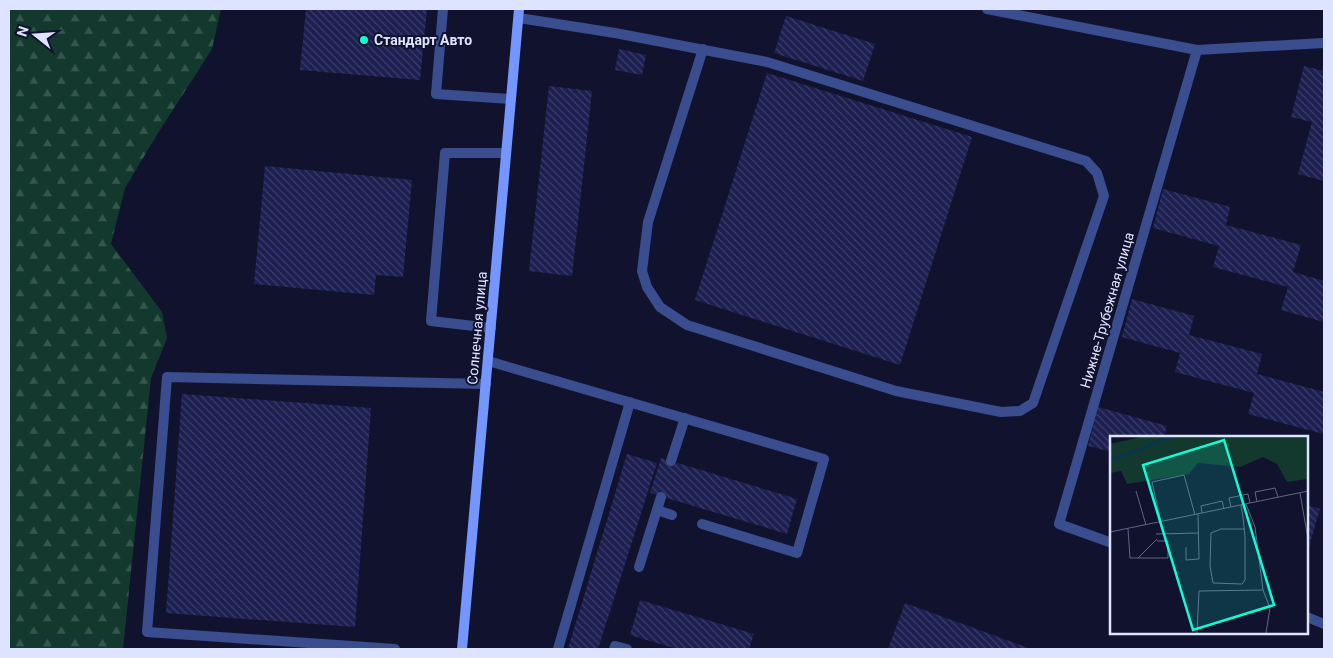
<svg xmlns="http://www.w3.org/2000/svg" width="1333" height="658" viewBox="0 0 1333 658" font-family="Roboto,sans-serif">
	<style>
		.forest { fill: url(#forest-firs) }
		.building { fill: url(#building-back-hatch) }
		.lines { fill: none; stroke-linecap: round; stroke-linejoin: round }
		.lane { stroke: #3a4d8f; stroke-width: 10 }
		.street { stroke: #3a4d8f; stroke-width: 10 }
		.secondary { stroke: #7595ff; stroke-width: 10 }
		.poi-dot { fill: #0affd8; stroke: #11132e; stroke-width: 2 }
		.labels { text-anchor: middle; stroke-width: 4; stroke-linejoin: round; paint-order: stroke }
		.poi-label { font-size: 14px; font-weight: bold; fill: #dee3ff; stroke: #11132e; text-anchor: start }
		.street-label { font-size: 14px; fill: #dee3ff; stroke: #11132e }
		.inset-river { fill: none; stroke: #08354f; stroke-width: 2.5 }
		.inset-road { fill: none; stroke: #636682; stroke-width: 1 }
		.view { fill: #0affd8; fill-opacity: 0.15; stroke: #0affd8; stroke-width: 2.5 }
		.inset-edge { fill: none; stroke: #dee3ff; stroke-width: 2.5 }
	</style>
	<defs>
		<pattern id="forest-firs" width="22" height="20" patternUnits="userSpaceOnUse" patternTransform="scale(1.25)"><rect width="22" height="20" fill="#13392e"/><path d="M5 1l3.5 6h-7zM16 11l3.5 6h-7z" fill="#35564d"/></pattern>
		<pattern id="building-back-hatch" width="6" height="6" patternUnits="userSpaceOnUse" patternTransform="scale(1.25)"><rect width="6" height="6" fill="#1c1f50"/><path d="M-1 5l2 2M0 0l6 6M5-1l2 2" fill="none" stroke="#3d3f6a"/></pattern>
	</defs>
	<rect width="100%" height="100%" fill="#11132e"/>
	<polygon class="forest" points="9,9 221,9 212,49 158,133 125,188 111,244 162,312 167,338 151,378 123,649 9,649"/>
	<g class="building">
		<polygon points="306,9 427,9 420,80 300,70"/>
		<polygon points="786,16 875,44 863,81 774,53"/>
		<polygon points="619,49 646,55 642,75 615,70"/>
		<polygon points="1304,66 1324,71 1324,181 1298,174 1312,122 1291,117"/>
		<polygon points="767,73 972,137 900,365 695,300"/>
		<polygon points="549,86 592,91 572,276 529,271"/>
		<polygon points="265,166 412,180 403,277 376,275 374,295 254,284"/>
		<polygon points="1163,189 1230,207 1226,225 1301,245 1293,272 1324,281 1324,322 1281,310 1288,287 1213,267 1219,246 1153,228"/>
		<polygon points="1132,299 1194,316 1189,335 1262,354 1257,374 1324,392 1324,434 1248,414 1254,393 1175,372 1180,353 1122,337"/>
		<polygon points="182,394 371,408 355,627 166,613"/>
		<polygon points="1098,407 1167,426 1164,437 1112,437 1112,452 1088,446"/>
		<polygon points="627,454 657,463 598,649 568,649"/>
		<polygon points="661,458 797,499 787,534 650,493"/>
		<polygon points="1307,505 1320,509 1307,553"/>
		<polygon points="640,600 754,634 749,649 677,649 630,635"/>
		<polygon points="905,603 1031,649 888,649"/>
	</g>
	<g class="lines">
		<g class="lane">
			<polyline points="443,9 436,94 511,99"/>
			<polyline points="519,18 615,33 767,62 1086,161 1097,173 1104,196 1033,403 1020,411 1001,412 896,391 687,325 660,307 647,287 642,271 648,222 703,49"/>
			<polyline points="491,328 431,321 445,153 506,153"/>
			<polyline points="488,361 824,459 797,553 702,524"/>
			<polyline points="671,461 685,418"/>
			<polyline points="657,510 672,515"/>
			<polyline points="639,567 661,497"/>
			<polyline points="395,649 147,632 167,377 486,384"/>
			<polyline points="558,649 630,402"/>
			<polyline points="614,649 615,646 627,649"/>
		</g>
		<g class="street">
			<polyline points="987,9 1197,50 1324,43"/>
			<polyline points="1112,543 1059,524 1197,50"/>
			<polyline points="1307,617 1324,624"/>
		</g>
		<polyline class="secondary" points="462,649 519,9"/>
	</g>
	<circle class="poi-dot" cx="364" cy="40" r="5"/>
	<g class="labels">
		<g class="poi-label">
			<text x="374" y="45">Стандарт Авто</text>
		</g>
		<g class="street-label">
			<text transform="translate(1107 310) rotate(-74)" y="5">Нижне-Трубежная улица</text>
			<text transform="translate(477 328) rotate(-85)" y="5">Солнечная улица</text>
		</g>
	</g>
	<g transform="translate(1110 436)">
		<rect width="198" height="198" fill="#11132e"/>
		<path d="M35,0H197V43L177,46L167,28L153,21L130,31L88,27L79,38L17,48L11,35L0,37V8Z" fill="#13392e"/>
		<path class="inset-river" d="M0,25L63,0"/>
		<path class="inset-road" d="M26,55L36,89M190,57L198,103M147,66L145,56L165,52L168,61M136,68L145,91L153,154L160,172L156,197M131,69L133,81L135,101V144L132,148L103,147L100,130L101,97L111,93H135M121,71L119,62L138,58L140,67M92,77L91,70L112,65L114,73M51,86L42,46L74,39L85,79M18,93L20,122H58V105H47M0,96L198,55M46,98L88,97M76,111V124L89,123L88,78M28,122L47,103M87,197L89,155L153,154"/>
		<path class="view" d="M114,4L164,169L83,194L33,29Z"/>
		<rect width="198" height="198" class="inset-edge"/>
	</g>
	<rect width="1333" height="658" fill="none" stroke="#dee3ff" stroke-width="20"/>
	<g transform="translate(35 35) rotate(287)" stroke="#11132e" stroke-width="4" paint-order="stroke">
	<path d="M0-4L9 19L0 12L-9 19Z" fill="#dee3ff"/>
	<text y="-8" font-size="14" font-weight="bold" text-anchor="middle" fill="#dee3ff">N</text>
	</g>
</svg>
